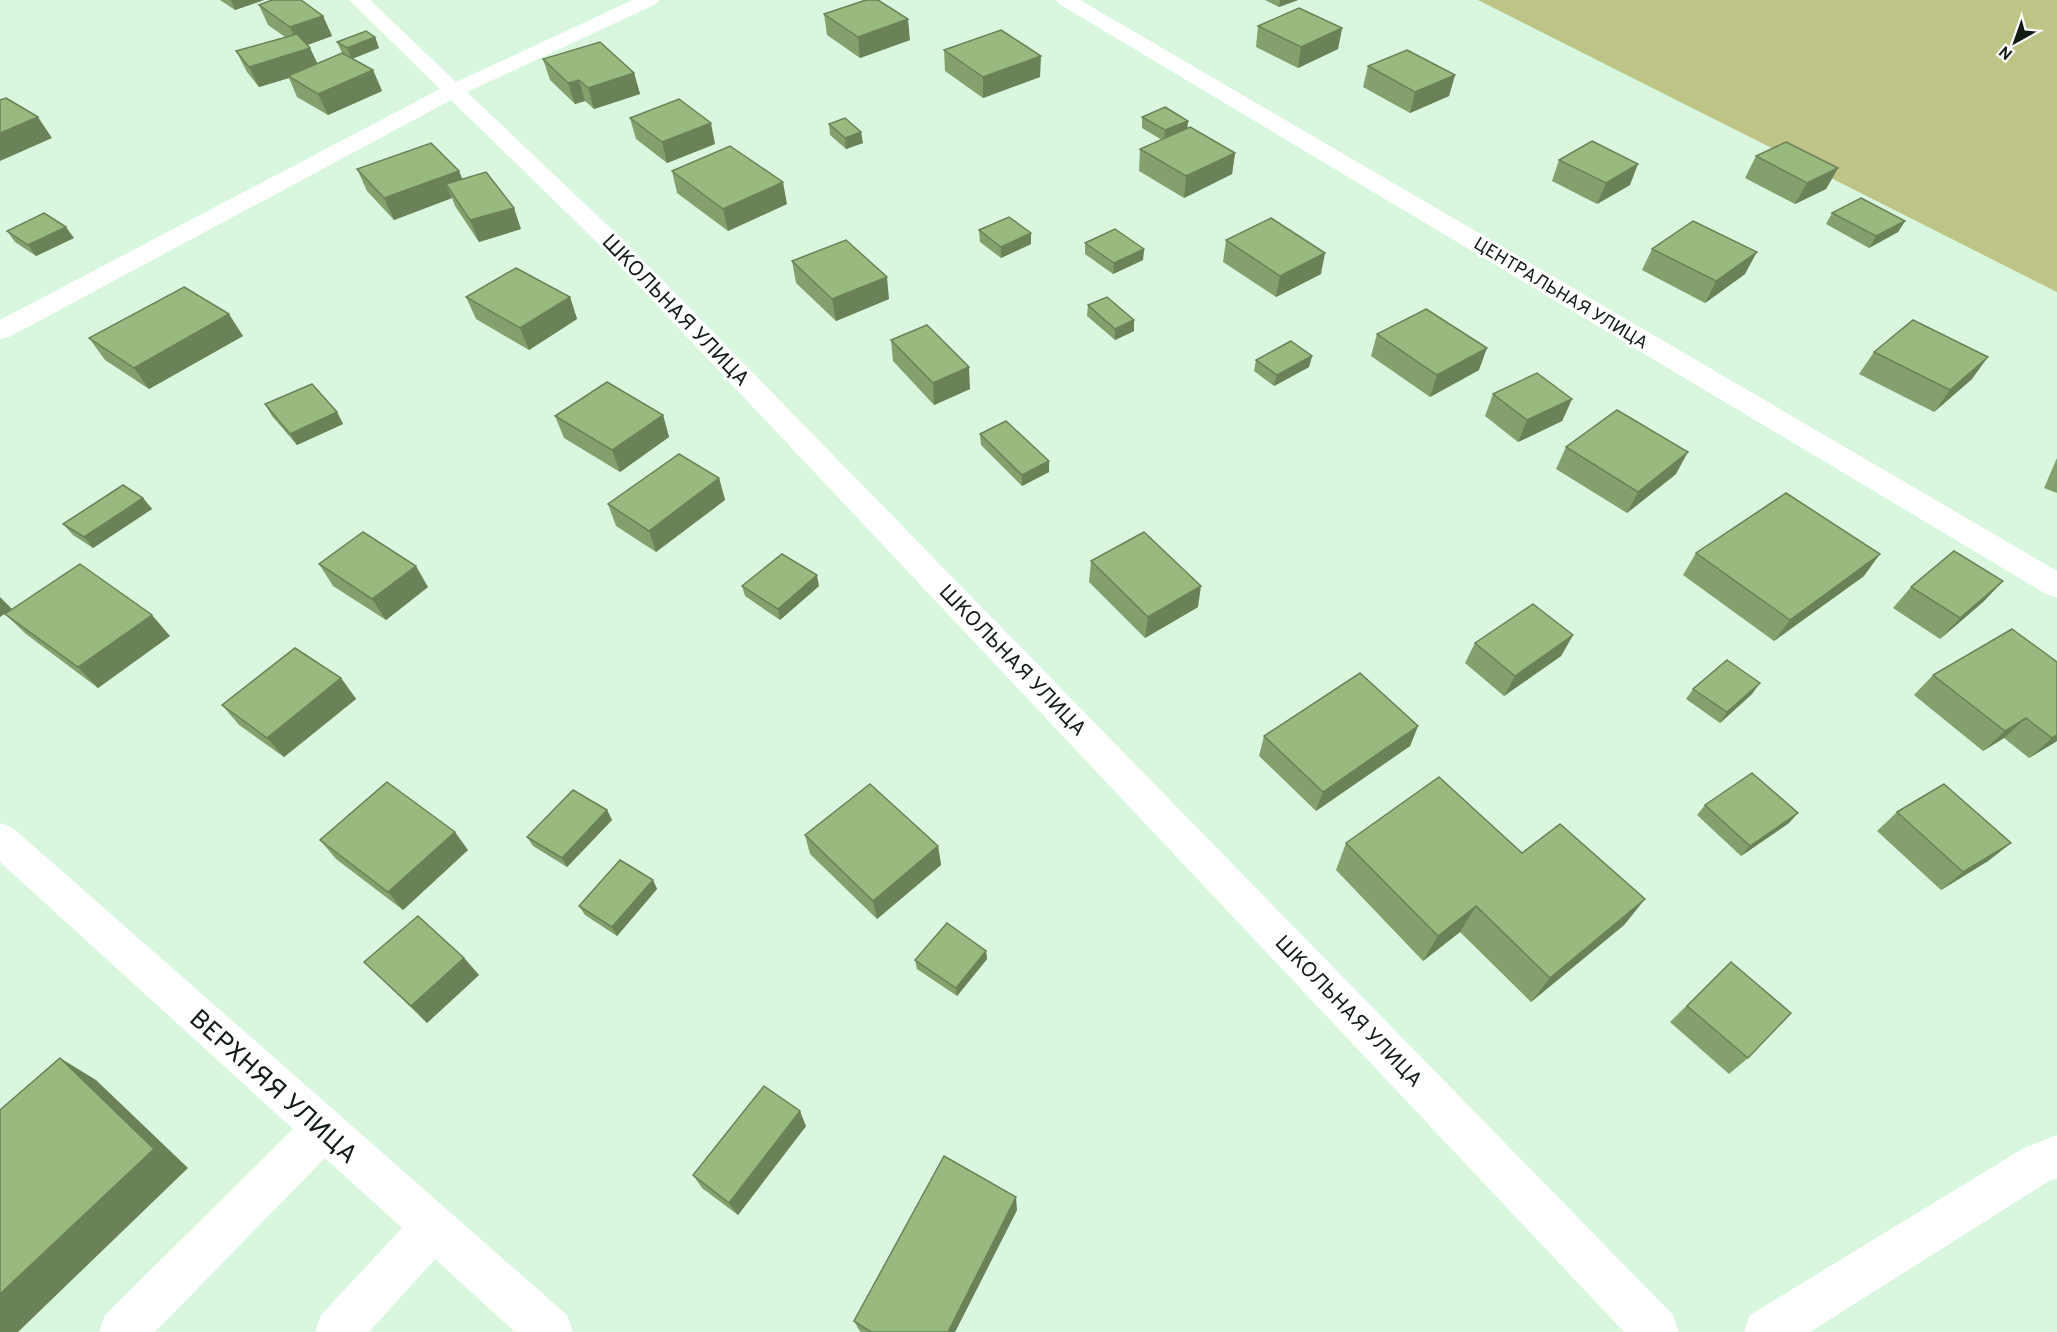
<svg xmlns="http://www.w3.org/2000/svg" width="2057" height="1332" viewBox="0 0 2057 1332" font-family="Overpass,sans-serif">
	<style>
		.green { fill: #bec386 }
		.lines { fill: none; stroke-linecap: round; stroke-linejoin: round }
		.minor { fill: #fff; fill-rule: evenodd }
		.wall { fill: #84a06c }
		.shaded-wall { fill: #6b8258 }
		.building { fill: #99ba7e; stroke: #6b8258; stroke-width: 1.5 }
		.labels { text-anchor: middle; stroke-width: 6; stroke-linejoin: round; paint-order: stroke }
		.far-street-label { font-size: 18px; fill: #121c14; stroke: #fff }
		.street-label { font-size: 21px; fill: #121c14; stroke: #fff }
		.near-street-label { font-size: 26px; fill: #121c14; stroke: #fff }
	</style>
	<rect width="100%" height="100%" fill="#d9f7df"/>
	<polygon class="green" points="1478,0 2057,0 2057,292"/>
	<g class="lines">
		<g class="minor">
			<polygon points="349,0 370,0 456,82 633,0 659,0 656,4 467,92 625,242 1673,1315 1679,1332 1624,1332 607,252 451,100 9,337 0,339 0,320 440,89"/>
			<polygon points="1056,0 1080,0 2057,571 2057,598 2046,594 1059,4"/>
			<polygon points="0,823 13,828 567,1315 573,1332 515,1332 435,1259 369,1332 315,1332 321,1315 402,1228 325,1158 155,1332 99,1332 105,1315 293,1129 0,862"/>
			<polygon points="2057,1135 2057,1179 2049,1181 1810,1332 1744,1332 1750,1315 2022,1149"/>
		</g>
	</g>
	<g class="wall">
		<polygon points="220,0 264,0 235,10"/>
		<polygon points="1265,0 1298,0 1279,7"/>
		<polygon points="259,5 323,16 332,36 307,45 310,48 317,63 342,53 337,42 375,37 379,48 352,59 373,70 382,91 328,115 297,97 289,78 259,87 247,72 236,51 285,37 268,25"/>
		<polygon points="824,14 910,40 860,58 827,35"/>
		<polygon points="1258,26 1342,28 1338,49 1298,68 1256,47"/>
		<polygon points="944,50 1040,77 983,98 945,71"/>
		<polygon points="543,59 634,73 640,94 594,109 585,101 575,104 550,80"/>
		<polygon points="1368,66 1455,75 1449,96 1410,113 1363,87"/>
		<polygon points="1142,117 1188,121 1187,128 1235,153 1232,174 1184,198 1139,171 1140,149 1162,140 1142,128"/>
		<polygon points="630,118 715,144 667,163 636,139"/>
		<polygon points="829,124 863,143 846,149 830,135"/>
		<polygon points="1756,156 1838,168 1826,189 1795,204 1745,178"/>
		<polygon points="1559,160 1630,185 1597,204 1552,181"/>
		<polygon points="357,169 459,171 462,179 521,229 479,242 455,206 452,198 394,220 367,191"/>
		<polygon points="672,171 787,204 728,231 677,193"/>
		<polygon points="1832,213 1905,221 1898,232 1869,248 1826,224"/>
		<polygon points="979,230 1031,244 1001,258 980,242"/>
		<polygon points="7,231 74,238 36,256 15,242"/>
		<polygon points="1226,240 1321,274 1276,297 1223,262"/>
		<polygon points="1085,243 1144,249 1143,260 1113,274 1085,254"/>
		<polygon points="1652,249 1745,274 1705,303 1642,270"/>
		<polygon points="792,261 889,299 836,321 796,283"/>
		<polygon points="466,297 570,297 577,319 529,350 476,319"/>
		<polygon points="1088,305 1134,331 1115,340 1087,316"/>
		<polygon points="1377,334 1479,370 1430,397 1371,356"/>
		<polygon points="243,336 149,389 105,360 89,338"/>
		<polygon points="891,340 970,389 934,405 893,361"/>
		<polygon points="1874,352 1972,379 1934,412 1859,374"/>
		<polygon points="1312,356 1309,367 1274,386 1254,371 1256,360"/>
		<polygon points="1493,394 1572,399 1562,421 1518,442 1485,416"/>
		<polygon points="265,404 337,412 343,424 297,445 272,416"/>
		<polygon points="663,415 669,437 620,472 564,438 555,416"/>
		<polygon points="980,434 1049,461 1049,472 1022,486 981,445"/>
		<polygon points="1566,447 1676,474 1627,513 1556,469"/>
		<polygon points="2057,458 2057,493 2044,488"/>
		<polygon points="719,478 725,500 656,552 616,526 608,504"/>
		<polygon points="143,498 152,509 93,548 73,535 63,524"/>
		<polygon points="1696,553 1864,576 1774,641 1683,575"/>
		<polygon points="1091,561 1198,607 1145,638 1089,582"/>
		<polygon points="319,564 428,587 386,620 333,586"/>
		<polygon points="2003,581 1983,602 1940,639 1893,608 1911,587"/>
		<polygon points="742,586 819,586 780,620 745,596"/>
		<polygon points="5,614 170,636 98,688 26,634"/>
		<polygon points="2012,629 2057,741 2029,758 2004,738 1983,751 1914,695 1933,675"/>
		<polygon points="1573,635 1561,656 1504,696 1465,663 1475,643"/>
		<polygon points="341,678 356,699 284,757 239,725 222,705"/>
		<polygon points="1693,689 1752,694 1720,723 1686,699"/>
		<polygon points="1418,726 1410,746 1316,811 1259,756 1264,736"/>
		<polygon points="1705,805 1789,823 1741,856 1697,815"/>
		<polygon points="607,810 612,820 567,867 533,846 527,837"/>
		<polygon points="1897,812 2011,843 1988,861 1941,890 1877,831"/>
		<polygon points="805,835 938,846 941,865 877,919 810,854"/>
		<polygon points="320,840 468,850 403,910 336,859"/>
		<polygon points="1346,843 1522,853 1645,899 1624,925 1531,1002 1460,932 1423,961 1336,870"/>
		<polygon points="653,880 657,889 617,936 585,915 579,906"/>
		<polygon points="986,951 987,959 957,996 917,969 915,960"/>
		<polygon points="464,958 479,975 427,1023 364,962"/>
		<polygon points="1731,962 1748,1058 1729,1074 1670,1022"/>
		<polygon points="806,1126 738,1215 702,1188 693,1175"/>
		<polygon points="1017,1210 955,1332 861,1332 859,1330 854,1321"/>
	</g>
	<g class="shaded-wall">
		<polygon points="231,0 264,0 235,10"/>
		<polygon points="1280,0 1298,0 1279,7"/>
		<polygon points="323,16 332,36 299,48 290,27"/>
		<polygon points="908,19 910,40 860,58 858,37"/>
		<polygon points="1342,28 1338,49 1298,68 1301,47"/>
		<polygon points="375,37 379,48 352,59 347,48"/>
		<polygon points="310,48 320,69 288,76 289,78 259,87 249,67"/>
		<polygon points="1041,56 1040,77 983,98 983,77"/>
		<polygon points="373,70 382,91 328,115 318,94"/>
		<polygon points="634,73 640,94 594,109 588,88"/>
		<polygon points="1455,75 1449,96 1410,113 1415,92"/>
		<polygon points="579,80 585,101 575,104 568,83"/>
		<polygon points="38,117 52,138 0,161 0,133"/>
		<polygon points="1188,121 1187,131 1164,141 1165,130"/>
		<polygon points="711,123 715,144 667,163 662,142"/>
		<polygon points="861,132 863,143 846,149 845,138"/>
		<polygon points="1235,153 1232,174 1184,198 1186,176"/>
		<polygon points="1638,164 1630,185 1597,204 1606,183"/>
		<polygon points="1838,168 1826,189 1795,204 1807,183"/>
		<polygon points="459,171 468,193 446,184 452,198 394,220 384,198"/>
		<polygon points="783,182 787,204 728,231 723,209"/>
		<polygon points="514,208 521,229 479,242 470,220"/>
		<polygon points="1905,221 1898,232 1869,248 1876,236"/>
		<polygon points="66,227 74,238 36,256 28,245"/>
		<polygon points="1031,233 1031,244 1001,258 1001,247"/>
		<polygon points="1144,249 1143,260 1113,274 1114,263"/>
		<polygon points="1757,252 1745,274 1705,303 1716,281"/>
		<polygon points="1325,253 1321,274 1276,297 1280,276"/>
		<polygon points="887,277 889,299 836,321 832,299"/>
		<polygon points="570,297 577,319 529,350 520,328"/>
		<polygon points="229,314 243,336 149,389 134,368"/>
		<polygon points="1134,320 1134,331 1115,340 1115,329"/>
		<polygon points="1487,348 1479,370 1430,397 1437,375"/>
		<polygon points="1312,356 1309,367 1274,386 1277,375"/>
		<polygon points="1988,357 1972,379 1934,412 1950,390"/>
		<polygon points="969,367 970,389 934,405 933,383"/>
		<polygon points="1572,399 1562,421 1518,442 1527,420"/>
		<polygon points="337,412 343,424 297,445 290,434"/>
		<polygon points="663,415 669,437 620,472 612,450"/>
		<polygon points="1688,452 1676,474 1627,513 1638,492"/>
		<polygon points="1049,461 1049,472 1022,486 1022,475"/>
		<polygon points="719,478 725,500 656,552 649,531"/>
		<polygon points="143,498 152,509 93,548 84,537"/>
		<polygon points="1880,554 1864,576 1774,641 1790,620"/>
		<polygon points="416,566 428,587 386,620 372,599"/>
		<polygon points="817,575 819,586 780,620 778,609"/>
		<polygon points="2003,581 1983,602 1940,639 1960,618"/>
		<polygon points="1201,586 1198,607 1145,638 1148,617"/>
		<polygon points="0,597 12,609 0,617"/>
		<polygon points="152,615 170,636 98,688 78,667"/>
		<polygon points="1573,635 1561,656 1504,696 1515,676"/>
		<polygon points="341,678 356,699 284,757 267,738"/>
		<polygon points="1760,683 1752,694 1720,723 1727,712"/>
		<polygon points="2026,718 2004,738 1983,751 2005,731"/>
		<polygon points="1418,726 1410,746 1316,811 1323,792"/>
		<polygon points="2057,735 2057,741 2029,758 2052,738"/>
		<polygon points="607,810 612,820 567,867 562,858"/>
		<polygon points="1798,813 1789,823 1741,856 1750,846"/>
		<polygon points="455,832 468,850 403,910 388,892"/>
		<polygon points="2011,843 1988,861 1941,890 1963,872"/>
		<polygon points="938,846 941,865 877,919 873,901"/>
		<polygon points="653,880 657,889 617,936 612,927"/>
		<polygon points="1645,899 1624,925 1531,1002 1550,978"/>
		<polygon points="1476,906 1460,932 1423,961 1438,936"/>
		<polygon points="986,951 987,959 957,996 956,988"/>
		<polygon points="464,958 479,975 427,1023 411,1006"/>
		<polygon points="60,1058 96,1080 188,1168 18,1332 0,1332 0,1294"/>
		<polygon points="800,1111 806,1126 738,1215 729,1203"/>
		<polygon points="1016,1197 1017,1210 955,1332 948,1332"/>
	</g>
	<g class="building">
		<polygon points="272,0 301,0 323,16 290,27 259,5"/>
		<polygon points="866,0 878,0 908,19 858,37 824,14"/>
		<polygon points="1299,8 1342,28 1301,47 1258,26"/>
		<polygon points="1001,30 1041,56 983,77 944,50"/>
		<polygon points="366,31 375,37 347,48 337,42"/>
		<polygon points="297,34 310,48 249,67 236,51"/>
		<polygon points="600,42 634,73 588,88 579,80 568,83 543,59"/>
		<polygon points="1407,50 1455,75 1415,92 1368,66"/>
		<polygon points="342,53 373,70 318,94 288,76"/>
		<polygon points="6,98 38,117 0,133 0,100"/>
		<polygon points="679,99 711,123 662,142 630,118"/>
		<polygon points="1165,107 1188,121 1165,130 1142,117"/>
		<polygon points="845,118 861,132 845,138 829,124"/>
		<polygon points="1190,127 1235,153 1186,176 1140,149"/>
		<polygon points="1592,141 1638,164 1606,183 1559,160"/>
		<polygon points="1786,142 1838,168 1807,183 1756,156"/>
		<polygon points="431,143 459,171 384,198 357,169"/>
		<polygon points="730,146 783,182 723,209 672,171"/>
		<polygon points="486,172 514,208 470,220 446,184"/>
		<polygon points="1861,198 1905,221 1876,236 1832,213"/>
		<polygon points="44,213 66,227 28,245 7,231"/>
		<polygon points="1009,217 1031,233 1001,247 979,230"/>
		<polygon points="1271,218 1325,253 1280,276 1226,240"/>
		<polygon points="1693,221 1757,252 1716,281 1652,249"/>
		<polygon points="1115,229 1144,249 1114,263 1085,243"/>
		<polygon points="846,240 887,277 832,299 792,261"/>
		<polygon points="516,268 570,297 520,328 466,297"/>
		<polygon points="184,287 229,314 134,368 89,338"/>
		<polygon points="1107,297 1134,320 1115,329 1088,305"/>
		<polygon points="1426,309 1487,348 1437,375 1377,334"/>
		<polygon points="1913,320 1988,357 1950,390 1874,352"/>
		<polygon points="927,325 969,367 933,383 891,340"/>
		<polygon points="1291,341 1312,356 1277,375 1256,360"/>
		<polygon points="1537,373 1572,399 1527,420 1493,394"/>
		<polygon points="607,382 663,415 612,450 555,416"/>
		<polygon points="312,384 337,412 290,434 265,404"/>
		<polygon points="1617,410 1688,452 1638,492 1566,447"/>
		<polygon points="1006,421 1049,461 1022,475 980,434"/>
		<polygon points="679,454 719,478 649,531 608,504"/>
		<polygon points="123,485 143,498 84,537 63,524"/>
		<polygon points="1786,493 1880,554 1790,620 1696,553"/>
		<polygon points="363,532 416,566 372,599 319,564"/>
		<polygon points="1144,532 1201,586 1148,617 1091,561"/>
		<polygon points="1954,551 2003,581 1960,618 1911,587"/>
		<polygon points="782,554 817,575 778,609 742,586"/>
		<polygon points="80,564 152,615 78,667 5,614"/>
		<polygon points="1533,604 1573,635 1515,676 1475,643"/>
		<polygon points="2012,629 2057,662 2057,735 2052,738 2026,718 2005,731 1933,675"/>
		<polygon points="295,648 341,678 267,738 222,705"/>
		<polygon points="1727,660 1760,683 1727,712 1693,689"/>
		<polygon points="1360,673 1418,726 1323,792 1264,736"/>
		<polygon points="1752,773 1798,813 1750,846 1705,805"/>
		<polygon points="1439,777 1522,853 1560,824 1645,899 1550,978 1476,906 1438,936 1346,843"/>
		<polygon points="387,782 455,832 388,892 320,840"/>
		<polygon points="870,784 938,846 873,901 805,835"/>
		<polygon points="1944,784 2011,843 1963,872 1897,812"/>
		<polygon points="573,790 607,810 562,858 527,837"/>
		<polygon points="620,860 653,880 612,927 579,906"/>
		<polygon points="418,916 464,958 411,1006 364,962"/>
		<polygon points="947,923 986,951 956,988 915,960"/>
		<polygon points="1731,962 1791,1013 1748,1058 1687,1006"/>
		<polygon points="60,1058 154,1149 0,1294 0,1110"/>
		<polygon points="764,1086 800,1111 729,1203 693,1175"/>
		<polygon points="944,1156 1016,1197 948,1332 871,1332 854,1321"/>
	</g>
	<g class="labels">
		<g class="far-street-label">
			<text transform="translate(1561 293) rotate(31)" y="6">ЦЕНТРАЛЬНАЯ УЛИЦА</text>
		</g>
		<g class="street-label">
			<text transform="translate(676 310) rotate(46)" y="7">ШКОЛЬНАЯ УЛИЦА</text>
			<text transform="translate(1013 660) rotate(46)" y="7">ШКОЛЬНАЯ УЛИЦА</text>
			<text transform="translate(1349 1011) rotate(46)" y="7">ШКОЛЬНАЯ УЛИЦА</text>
		</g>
		<g class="near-street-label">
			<text transform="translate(274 1086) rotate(42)" y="9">ВЕРХНЯЯ УЛИЦА</text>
		</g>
	</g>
	<g transform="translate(2015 42) rotate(220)" stroke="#ffffff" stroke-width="4.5" paint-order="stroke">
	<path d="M0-4.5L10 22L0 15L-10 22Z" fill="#121c14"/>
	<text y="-9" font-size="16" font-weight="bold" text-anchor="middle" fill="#121c14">N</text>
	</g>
</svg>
